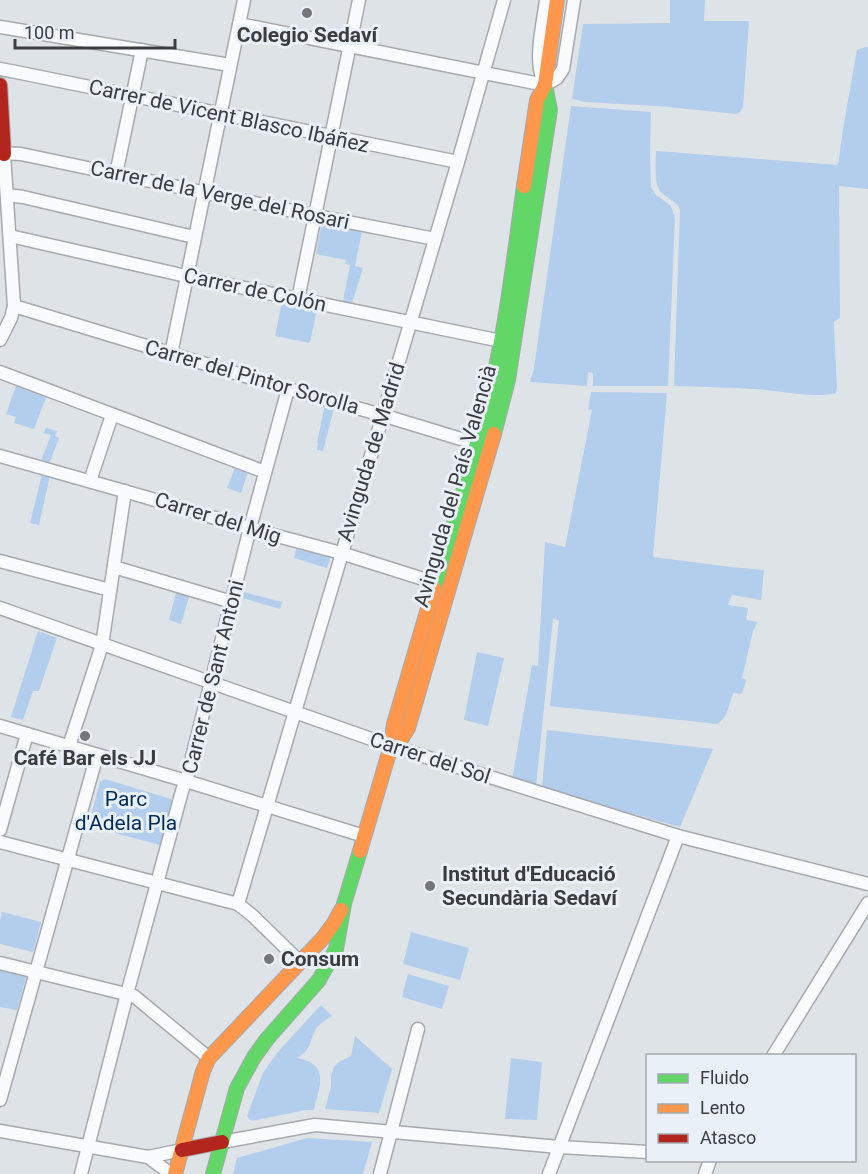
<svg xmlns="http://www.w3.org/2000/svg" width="868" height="1174" viewBox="0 0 868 1174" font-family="Roboto,sans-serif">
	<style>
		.green { fill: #b3cdec }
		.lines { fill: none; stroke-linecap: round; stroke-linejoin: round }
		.street-casing { stroke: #a6a9ad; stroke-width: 15 }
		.fast-casing { stroke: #a6a9ad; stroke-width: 16 }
		.slow-casing { stroke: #a6a9ad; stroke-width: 16 }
		.jam-casing { stroke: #a6a9ad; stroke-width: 16 }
		.street { stroke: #fafbfc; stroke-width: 12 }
		.fast { stroke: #63d668; stroke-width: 14 }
		.slow { stroke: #ff974d; stroke-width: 14 }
		.jam { stroke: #b3261e; stroke-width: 14 }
		.poi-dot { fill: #73767b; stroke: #e9f0f8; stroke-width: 2 }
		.labels { text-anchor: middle; stroke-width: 6; stroke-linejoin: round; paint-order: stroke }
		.poi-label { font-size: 21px; font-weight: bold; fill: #3a3c40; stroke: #e9f0f8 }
		.street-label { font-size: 21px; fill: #3a3c40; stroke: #e9f0f8 }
		.park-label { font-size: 21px; fill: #002b58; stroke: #e9f0f8 }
	</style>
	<rect width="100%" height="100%" fill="#dee3e8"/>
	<g class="green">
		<polygon points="670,0 705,0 704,21 749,21 743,107 740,112 737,114 658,106 585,102 572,99 583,24 670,23"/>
		<path d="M866,47H868V189L839,186L840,318L834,322V327L837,388L836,393C811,399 779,390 753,389C727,387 700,387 674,386L680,209C676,201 668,199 662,193C653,184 656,163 656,151L838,165L843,129L857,50Z"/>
		<polygon points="571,106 651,112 650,154 651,187 655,194 671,206 675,218 668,386 593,386 593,373 588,372 587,386 530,382 534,368"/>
		<polygon points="322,223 362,231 355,266 363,268 352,303 343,301 350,265 345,264 346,260 316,254"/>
		<polygon points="282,302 317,309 310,343 275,336"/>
		<polygon points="17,383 47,395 34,429 14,423 16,417 6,414"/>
		<path d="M591,392L667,393L653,557L731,567L764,570L761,600L732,595L728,605L748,608L746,620L758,622L753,631L742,678L746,680L742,694L733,693C729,704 728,718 717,724L550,706L559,620L553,619L536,786L512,780L532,665L538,666L545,542L565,547L592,410L588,409Z"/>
		<polygon points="325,405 334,408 323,451 317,450 318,443 317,443"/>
		<polygon points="46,428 57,431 55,436 59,438 49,464 41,461 51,435 43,433"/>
		<polygon points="236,465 249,469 241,493 227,488"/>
		<polygon points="42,474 50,476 39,525 30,523"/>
		<polygon points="297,546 331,555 327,568 294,558"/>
		<polygon points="240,591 282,602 280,609 239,597"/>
		<polygon points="176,592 189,597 181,624 169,620"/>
		<polygon points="38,631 57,638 39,691 33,691 23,720 11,717"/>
		<polygon points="477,652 504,658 488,726 464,720"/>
		<polygon points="547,730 713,749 680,827 542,788"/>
		<polygon points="105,779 171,799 172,802 160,845 88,826 100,782"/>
		<polygon points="2,912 41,922 33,952 0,944 0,921"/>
		<polygon points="411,932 469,948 460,980 403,964"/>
		<polygon points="0,970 26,977 17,1010 0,1007"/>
		<polygon points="408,974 449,986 442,1009 402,997"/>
		<path d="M321,1005L332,1016C326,1020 320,1023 316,1029C308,1043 313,1048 297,1058C331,1064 319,1087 314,1110H306L251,1121L247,1116L263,1073L277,1053Z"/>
		<polygon points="355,1036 392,1069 379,1113 325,1109 331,1086 331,1075 334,1067 339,1062 351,1056"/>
		<polygon points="511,1058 542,1062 537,1120 505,1119"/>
		<polygon points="307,1138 372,1142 363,1174 233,1174 237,1158"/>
	</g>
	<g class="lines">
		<g class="street-casing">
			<g id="street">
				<polyline points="239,24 545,85"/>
				<polyline points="0,27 230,65"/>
				<polyline points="0,69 16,72 458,162"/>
				<path d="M543,81C534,57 543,25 546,0"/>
				<polyline points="545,85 557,78 563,69 574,0"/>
				<polyline points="0,153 21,154 307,214 435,239"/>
				<polyline points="116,174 142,50"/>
				<polyline points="7,195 23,197 194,237"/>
				<polyline points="10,236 186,276 501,341"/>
				<polyline points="298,299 359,0"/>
				<polyline points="14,306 278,386 382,415 484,446"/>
				<polyline points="0,340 11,318 14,306 4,154"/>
				<polyline points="171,354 244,0"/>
				<polyline points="0,372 265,472"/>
				<polyline points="0,456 145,497 255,530 341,553 436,583"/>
				<polyline points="90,481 112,415"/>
				<polyline points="0,561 110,590"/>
				<polyline points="114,567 232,602"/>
				<polyline points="0,608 391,746 678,836 868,884"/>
				<polyline points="0,726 186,781 364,836"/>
				<polyline points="69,746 102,645 125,491"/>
				<polyline points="0,830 27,734"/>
				<polyline points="0,842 238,904 253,916 300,962"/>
				<polyline points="238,904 458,162 504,0"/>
				<polyline points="0,963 134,996 209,1058"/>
				<polyline points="773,1056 868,903"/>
				<polyline points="0,1100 97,755"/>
				<polyline points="0,1131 148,1157 182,1150"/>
				<polyline points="222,1142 315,1125 559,1147 648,1152"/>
				<polyline points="148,1157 171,1174"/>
				<polyline points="81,1174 127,994 182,791 186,781 250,528 288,389"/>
				<polyline points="380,1174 418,1029"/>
				<polyline points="549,1174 678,836"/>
				<polyline points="705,1174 710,1160"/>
			</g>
		</g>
		<g class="fast-casing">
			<g id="fast">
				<polyline points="494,434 508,380 550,110 545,85"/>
				<path d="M434,588C455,518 478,448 494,376C508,314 515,250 524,186"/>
				<polyline points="213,1174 237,1088 254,1057 267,1039 319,980 336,949 344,904 360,851"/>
			</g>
		</g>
		<g class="slow-casing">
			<g id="slow">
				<polyline points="524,186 537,100 545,85 557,0"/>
				<polyline points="391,746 402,738 408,728 494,434"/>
				<polyline points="360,851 391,746 394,724 434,588"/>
				<polyline points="175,1174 203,1071 209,1058 323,938 334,923 341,910"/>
			</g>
		</g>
		<g class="jam-casing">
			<g id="jam">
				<polyline points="0,85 4,154"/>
				<polyline points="182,1150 222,1142"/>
			</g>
		</g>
		<use href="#street" class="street"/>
		<use href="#fast" class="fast"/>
		<use href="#slow" class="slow"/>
		<use href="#jam" class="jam"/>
	</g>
	<g class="poi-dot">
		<circle cx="307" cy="13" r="6"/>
		<circle cx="85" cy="736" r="6"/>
		<circle cx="430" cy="886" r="6"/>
		<circle cx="269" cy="959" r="6"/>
	</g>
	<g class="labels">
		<g class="poi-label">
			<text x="307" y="42">Colegio Sedaví</text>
			<text x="85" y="765">Café Bar els JJ</text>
			<text x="442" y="881" text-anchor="start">Institut d'Educació<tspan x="442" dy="24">Secundària Sedaví</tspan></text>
			<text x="281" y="966" text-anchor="start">Consum</text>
		</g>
		<g class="street-label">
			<text transform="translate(229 116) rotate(12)" y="7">Carrer de Vicent Blasco Ibáñez</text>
			<text transform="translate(220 195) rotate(12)" y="7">Carrer de la Verge del Rosari</text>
			<text transform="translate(255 290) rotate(12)" y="7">Carrer de Colón</text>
			<text transform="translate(252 377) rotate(16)" y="7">Carrer del Pintor Sorolla</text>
			<text transform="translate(371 452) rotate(-73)" y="7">Avinguda de Madrid</text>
			<text transform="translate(455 486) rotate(-74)" y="7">Avinguda del País Valencià</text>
			<text transform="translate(218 518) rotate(17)" y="7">Carrer del Mig</text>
			<text transform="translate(213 677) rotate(-76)" y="7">Carrer de Sant Antoni</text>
			<text transform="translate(430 758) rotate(18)" y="7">Carrer del Sol</text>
		</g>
		<g class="park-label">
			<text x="126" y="806">Parc<tspan x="126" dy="24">d'Adela Pla</tspan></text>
		</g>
	</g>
	<rect x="646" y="1054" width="210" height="108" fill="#e9f0f8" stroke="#a3a8ae" stroke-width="1.5"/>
	<rect x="658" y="1074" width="30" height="9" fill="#63d668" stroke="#a3a8ae" stroke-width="1.5"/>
	<text x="700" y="1084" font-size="18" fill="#3a3c40">Fluido</text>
	<rect x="658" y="1104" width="30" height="9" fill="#ff974d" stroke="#a3a8ae" stroke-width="1.5"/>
	<text x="700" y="1114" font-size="18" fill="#3a3c40">Lento</text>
	<rect x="658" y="1134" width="30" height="9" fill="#b3261e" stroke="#a3a8ae" stroke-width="1.5"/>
	<text x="700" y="1144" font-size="18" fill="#3a3c40">Atasco</text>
	<path d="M15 39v9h160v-9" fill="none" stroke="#3a3c40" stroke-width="3"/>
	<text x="24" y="39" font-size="18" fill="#3a3c40" stroke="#e9f0f8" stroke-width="4.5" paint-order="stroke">100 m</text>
</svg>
